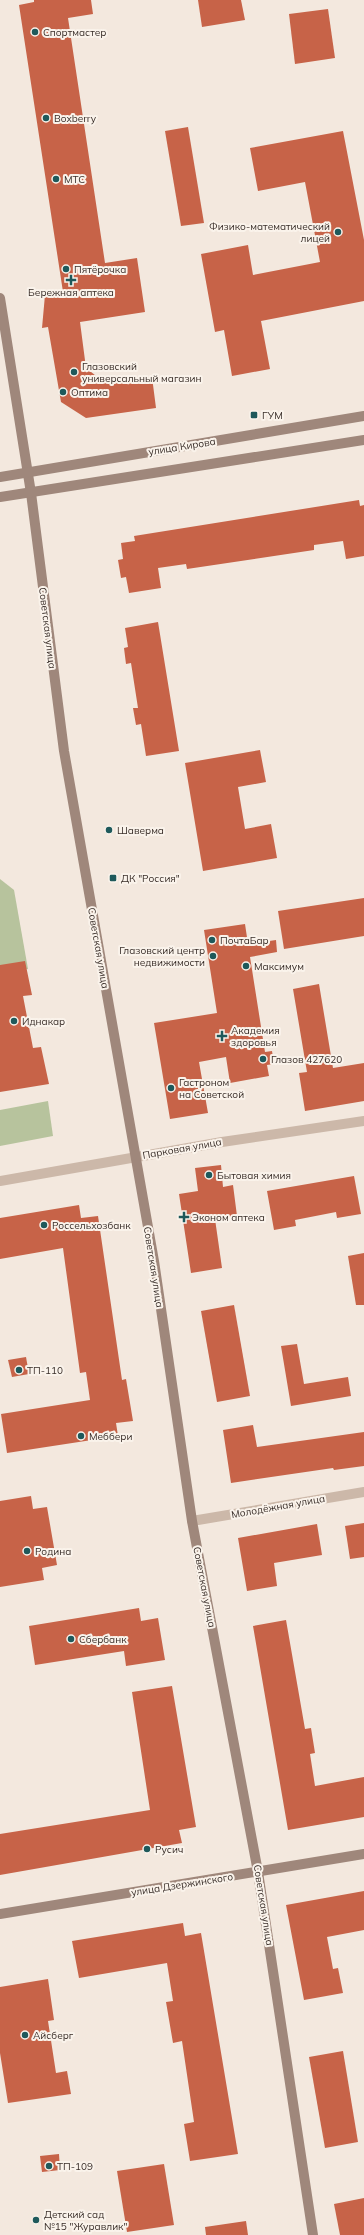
<svg xmlns="http://www.w3.org/2000/svg" width="364" height="2235" viewBox="0 0 364 2235" font-family="Mulish,sans-serif">
	<style>
		.green { fill: #b7c39d }
		.building { fill: #c76348 }
		.lines { fill: none; stroke-linecap: round; stroke-linejoin: round }
		.street { stroke: #ccb8a9; stroke-width: 10 }
		.secondary { stroke: #9f877b; stroke-width: 10 }
		.poi-dot { fill: #1e595b; stroke: #faf3eb; stroke-width: 1.5 }
		.labels { text-anchor: middle; stroke-width: 4; stroke-linejoin: round; paint-order: stroke }
		.poi-label { font-size: 10px; fill: #392e29; stroke: #faf3eb; text-anchor: start }
		.street-label { font-size: 10px; fill: #392e29; stroke: #faf3eb }
	</style>
	<rect width="100%" height="100%" fill="#f3e8de"/>
	<g class="green">
		<polygon points="0,879 14,890 28,969 0,974"/>
		<polygon points="48,1101 53,1136 0,1146 0,1110"/>
	</g>
	<g class="building">
		<polygon points="34,0 91,0 93,14 68,18 105,263 137,258 145,312 80,322 86,368 105,383 152,377 156,408 86,418 61,402 48,327 42,328 45,295 63,292 19,5 34,2"/>
		<polygon points="198,0 241,0 245,20 202,27"/>
		<polygon points="328,9 335,58 295,64 289,14"/>
		<polygon points="188,127 204,223 181,226 165,131"/>
		<polygon points="343,131 364,240 364,301 261,321 270,369 232,376 224,330 215,332 201,254 248,245 253,275 320,262 305,182 258,191 250,148"/>
		<polygon points="359,500 360,506 364,505 364,556 346,559 343,541 314,545 314,550 187,569 186,564 158,568 161,588 129,593 126,577 121,578 118,560 123,559 121,543 135,541 134,536"/>
		<polygon points="158,622 179,751 146,756 141,724 136,725 133,708 138,708 131,663 126,664 124,648 128,647 125,628"/>
		<polygon points="260,750 266,782 238,787 245,829 271,824 277,858 203,871 185,763"/>
		<polygon points="364,898 364,936 284,949 278,911"/>
		<polygon points="245,924 248,944 276,940 277,952 250,957 265,1052 272,1051 274,1064 267,1065 269,1076 230,1083 226,1057 199,1062 208,1113 170,1119 154,1023 217,1013 204,930"/>
		<polygon points="25,961 32,995 23,996 33,1048 41,1047 49,1084 0,1092 0,965"/>
		<polygon points="319,984 333,1068 364,1063 364,1101 305,1111 299,1073 307,1072 293,989"/>
		<polygon points="221,1165 223,1187 233,1185 237,1216 215,1219 222,1268 191,1273 179,1194 198,1191 195,1168"/>
		<polygon points="354,1176 361,1214 337,1218 336,1212 295,1220 296,1226 274,1230 267,1191"/>
		<polygon points="79,1205 81,1218 98,1216 122,1380 126,1379 133,1421 116,1423 118,1436 7,1453 1,1414 90,1400 86,1372 80,1373 63,1248 0,1259 0,1218"/>
		<polygon points="364,1253 364,1305 356,1305 348,1256"/>
		<polygon points="234,1305 250,1396 217,1402 201,1311"/>
		<polygon points="297,1344 304,1384 348,1377 351,1396 291,1406 281,1346"/>
		<polygon points="26,1357 29,1374 12,1377 8,1360"/>
		<polygon points="253,1425 257,1447 364,1432 364,1466 334,1470 333,1468 231,1483 223,1430"/>
		<polygon points="31,1496 33,1509 47,1507 57,1565 42,1568 44,1580 0,1587 0,1501"/>
		<polygon points="364,1523 364,1557 350,1559 345,1526"/>
		<polygon points="317,1524 322,1555 274,1563 277,1586 247,1591 238,1538"/>
		<polygon points="139,1608 141,1621 158,1618 165,1660 126,1666 124,1651 35,1665 29,1626"/>
		<polygon points="286,1620 305,1729 311,1728 315,1753 310,1754 315,1786 364,1777 364,1817 288,1830 253,1626"/>
		<polygon points="172,1686 196,1827 179,1830 182,1843 0,1875 0,1834 150,1810 132,1692"/>
		<polygon points="364,1891 364,1930 327,1937 333,1969 338,1968 343,1993 304,2000 286,1905"/>
		<polygon points="183,1923 185,1936 201,1933 238,2154 190,2161 184,2124 194,2122 182,2041 173,2043 166,2002 173,2001 167,1963 79,1978 72,1941"/>
		<polygon points="48,1979 54,2020 48,2021 56,2073 67,2071 71,2094 8,2103 0,2053 0,1987"/>
		<polygon points="343,2051 358,2142 325,2148 309,2057"/>
		<polygon points="59,2154 60,2170 42,2172 40,2156"/>
		<polygon points="164,2164 174,2225 127,2232 117,2171"/>
		<polygon points="364,2198 364,2235 340,2235 334,2204"/>
		<polygon points="246,2221 248,2235 206,2235 205,2227"/>
	</g>
	<g class="lines">
		<g class="street">
			<polyline points="0,1181 222,1142 364,1121"/>
			<polyline points="192,1521 364,1492"/>
		</g>
		<g class="secondary">
			<polyline points="0,298 31,493 64,751 154,1261 192,1521 258,1872 313,2235"/>
			<polyline points="0,477 364,416"/>
			<polyline points="0,497 364,440"/>
			<polyline points="0,1914 364,1854"/>
		</g>
	</g>
	<g class="poi-dot">
		<circle cx="35" cy="32" r="4"/>
		<circle cx="46" cy="118" r="4"/>
		<circle cx="56" cy="179" r="4"/>
		<circle cx="338" cy="232" r="4"/>
		<circle cx="66" cy="269" r="4"/>
		<path d="M69 274h4v4h4v4h-4v4h-4v-4h-4v-4h4z"/>
		<circle cx="74" cy="372" r="4"/>
		<circle cx="63" cy="392" r="4"/>
		<rect x="250" y="411" width="8" height="8" rx="2"/>
		<circle cx="109" cy="830" r="4"/>
		<rect x="109" y="874" width="8" height="8" rx="2"/>
		<circle cx="212" cy="940" r="4"/>
		<circle cx="213" cy="956" r="4"/>
		<circle cx="246" cy="966" r="4"/>
		<circle cx="14" cy="1021" r="4"/>
		<path d="M220 1030h4v4h4v4h-4v4h-4v-4h-4v-4h4z"/>
		<circle cx="263" cy="1059" r="4"/>
		<circle cx="171" cy="1088" r="4"/>
		<circle cx="209" cy="1175" r="4"/>
		<path d="M182 1211h4v4h4v4h-4v4h-4v-4h-4v-4h4z"/>
		<circle cx="44" cy="1225" r="4"/>
		<circle cx="19" cy="1370" r="4"/>
		<circle cx="81" cy="1436" r="4"/>
		<circle cx="27" cy="1551" r="4"/>
		<circle cx="71" cy="1639" r="4"/>
		<circle cx="147" cy="1849" r="4"/>
		<circle cx="25" cy="2035" r="4"/>
		<circle cx="49" cy="2166" r="4"/>
		<circle cx="36" cy="2220" r="4"/>
	</g>
	<g class="labels">
		<g class="poi-label">
			<text x="43" y="36">Спортмастер</text>
			<text x="54" y="122">Boxberry</text>
			<text x="64" y="183">МТС</text>
			<text x="330" y="230" text-anchor="end">Физико-математический<tspan x="330" dy="12">лицей</tspan></text>
			<text x="74" y="273">Пятёрочка</text>
			<text x="71" y="296" text-anchor="middle">Бережная аптека</text>
			<text x="82" y="370">Глазовский<tspan x="82" dy="12">универсальный магазин</tspan></text>
			<text x="71" y="396">Оптима</text>
			<text x="262" y="419">ГУМ</text>
			<text x="117" y="834">Шаверма</text>
			<text x="121" y="882">ДК "Россия"</text>
			<text x="220" y="944">ПочтаБар</text>
			<text x="205" y="954" text-anchor="end">Глазовский центр<tspan x="205" dy="12">недвижимости</tspan></text>
			<text x="254" y="970">Максимум</text>
			<text x="22" y="1025">Иднакар</text>
			<text x="231" y="1034">Академия<tspan x="231" dy="12">здоровья</tspan></text>
			<text x="271" y="1063">Глазов 427620</text>
			<text x="179" y="1086">Гастроном<tspan x="179" dy="12">на Советской</tspan></text>
			<text x="217" y="1179">Бытовая химия</text>
			<text x="192" y="1221">Эконом аптека</text>
			<text x="52" y="1229">Россельхозбанк</text>
			<text x="27" y="1374">ТП-110</text>
			<text x="89" y="1440">Меббери</text>
			<text x="35" y="1555">Родина</text>
			<text x="79" y="1643">Сбербанк</text>
			<text x="155" y="1853">Русич</text>
			<text x="33" y="2039">Айсберг</text>
			<text x="57" y="2170">ТП-109</text>
			<text x="44" y="2218">Детский сад<tspan x="44" dy="12">№15 "Журавлик"</tspan></text>
		</g>
		<g class="street-label">
			<text transform="translate(182 446) rotate(-9)" y="4">улица Кирова</text>
			<text transform="translate(48 628) rotate(83)" y="4">Советская улица</text>
			<text transform="translate(99 948) rotate(80)" y="4">Советская улица</text>
			<text transform="translate(182 1148) rotate(-10)" y="4">Парковая улица</text>
			<text transform="translate(154 1267) rotate(81)" y="4">Советская улица</text>
			<text transform="translate(278 1506) rotate(-10)" y="4">Молодёжная улица</text>
			<text transform="translate(205 1587) rotate(79)" y="4">Советская улица</text>
			<text transform="translate(182 1884) rotate(-9)" y="4">улица Дзержинского</text>
			<text transform="translate(264 1905) rotate(81)" y="4">Советская улица</text>
		</g>
	</g>
</svg>
